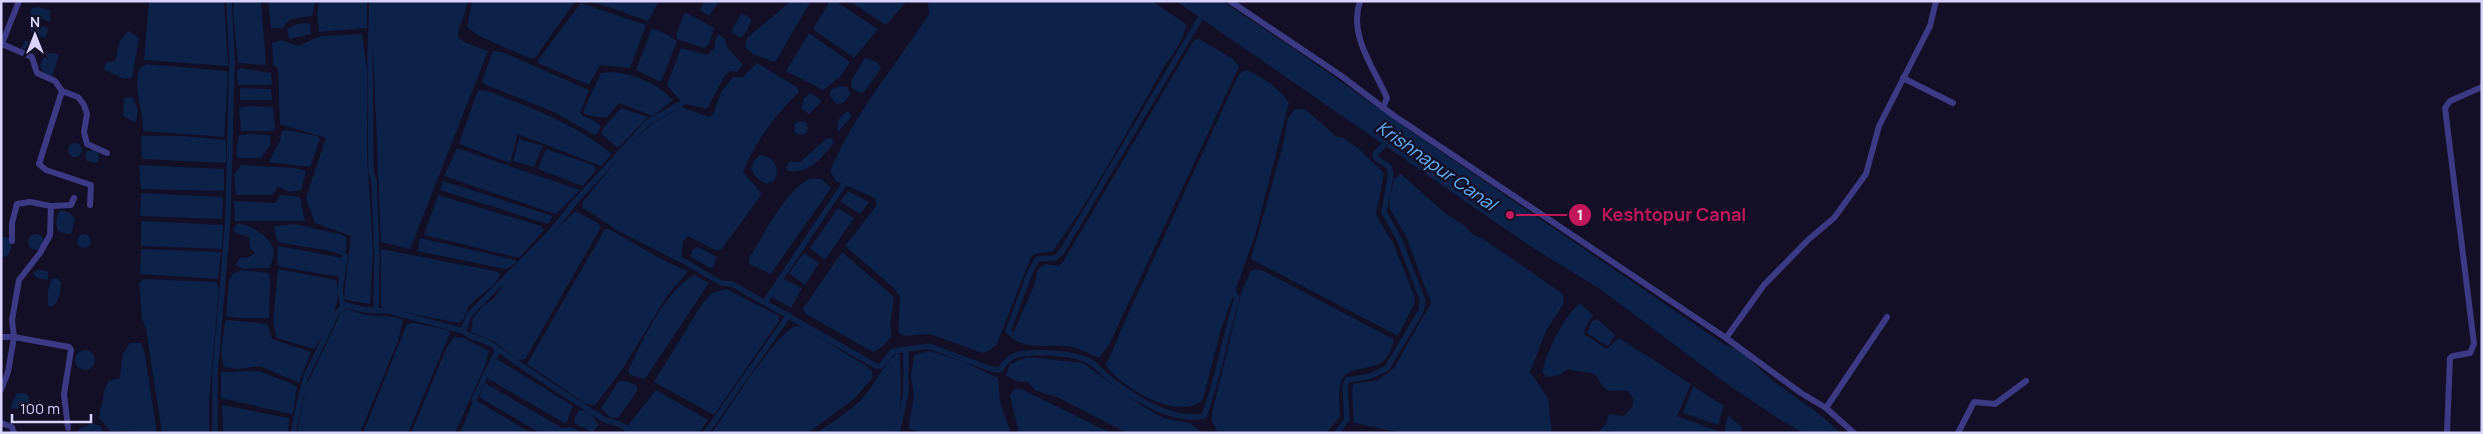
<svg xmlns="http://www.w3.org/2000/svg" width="2483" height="434" viewBox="0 0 2483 434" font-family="Manrope,sans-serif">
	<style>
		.water { fill: #0c2248 }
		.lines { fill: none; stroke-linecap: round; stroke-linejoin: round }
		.canal { stroke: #0c2248; stroke-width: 5.5 }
		.street { stroke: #3d3a85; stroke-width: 6 }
		.labels { text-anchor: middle; stroke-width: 5; stroke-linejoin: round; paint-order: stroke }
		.water-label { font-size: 18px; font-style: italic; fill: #62b6ff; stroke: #130f26 }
		.leader { fill: none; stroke: #c2185b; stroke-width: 2 }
		.callout-dot { fill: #c2185b; stroke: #130f26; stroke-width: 2 }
		.mark-label { font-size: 15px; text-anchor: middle; font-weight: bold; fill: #fff }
		.callout-label { font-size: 18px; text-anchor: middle; font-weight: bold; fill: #c2185b; stroke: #130f26; stroke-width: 5; stroke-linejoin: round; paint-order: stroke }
	</style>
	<rect width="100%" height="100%" fill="#130f26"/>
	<g class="water">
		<polygon points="149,1 224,1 228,66 144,60"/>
		<polygon points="235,1 261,1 266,65 238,63 233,12"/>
		<path d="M268,1H315L312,16C299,19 290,15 283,28H271Z"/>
		<polygon points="319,1 367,1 367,28 319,32 317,13"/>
		<path d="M374,1H468C459,41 444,35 488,51L410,249L381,242L373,48Z"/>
		<polygon points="472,1 575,1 536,57 531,59 479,36 467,27"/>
		<polygon points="591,1 659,1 648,21"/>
		<polygon points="704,1 719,1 709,16 700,10"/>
		<polygon points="791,1 811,1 777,59 774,62 753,54 745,47 747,38"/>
		<polygon points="830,1 835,1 878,29 854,58 813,29"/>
		<polygon points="850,1 905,1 906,2 886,25"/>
		<path d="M928,1H1152L1186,24C1184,44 1169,57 1160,74C1126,134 1093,195 1053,251L1035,254L1031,257L997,344L989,351L982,353L930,334L904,336L898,332L900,297L894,288L845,246L877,205L875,198L836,181L830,171C854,114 896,65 929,14Z"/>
		<path d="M1176,1H1222L1293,48L1405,127L1725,345C1746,351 1759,370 1776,383C1799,400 1821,413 1840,433H1803L1779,419L1727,384L1600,289L1530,246Z"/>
		<polygon points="581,3 646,25 630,68 600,65 589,85 538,63 538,60"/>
		<polygon points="38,7 50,10 50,22 30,14 32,8"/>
		<polygon points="685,12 714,28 709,44 704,48 677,39 676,35"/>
		<polygon points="741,14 748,16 751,21 747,31 741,38 731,32"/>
		<polygon points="310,23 311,34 289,39 287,29 297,24"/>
		<polygon points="31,25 39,25 49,29 45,38 33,33 30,30"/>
		<polygon points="652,28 666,34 677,41 661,82 636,70"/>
		<path d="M129,31L139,38L132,78L124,79L103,69L107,62L115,61C119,48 117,39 129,31Z"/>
		<polygon points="809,33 850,62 840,77 823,90 786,71"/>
		<polygon points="362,34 367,71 367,155 373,252 370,304 346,300 344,296 351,236 315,223 306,198 326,138 280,124 278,68 273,65 272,43 281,40 298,46 320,36"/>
		<polygon points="719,34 725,39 727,47 743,65 737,72 730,71 725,75 707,109 682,103 667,85 681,48 707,55 714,49 716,38"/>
		<path d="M1199,39L1233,59L1239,66L1238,69L1109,345L1099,358C1088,353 1077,347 1065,346C1045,345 1028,349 1011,338L1034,286L1038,269L1045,264L1059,266L1063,262L1194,40Z"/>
		<polygon points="25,41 34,41 39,44 37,51 21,49"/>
		<path d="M493,51L502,52L589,90L580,113C586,120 594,117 601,127L597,134L594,135L554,112L484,84L482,81Z"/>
		<polygon points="53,53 59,55 52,76 46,76 40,66 45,54"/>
		<polygon points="865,58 877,62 881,68 865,91 860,93 852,88 851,81"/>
		<path d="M757,63L797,87L799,92C777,113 754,143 743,172L762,194L721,250H715L688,236L683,241L681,263L620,232L583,208L582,203L624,151L652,124L681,107L709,117L713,115L721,92L733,77H743Z"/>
		<path d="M146,64L226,71L228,74L224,137L143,131C144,112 132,85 140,68Z"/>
		<polygon points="240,68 271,73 272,85 238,85 237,71"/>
		<path d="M1246,70C1262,76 1279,88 1289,103L1255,236L1221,329L1203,399C1180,423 1121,388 1106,365L1129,312L1239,74Z"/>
		<path d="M610,72C633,73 657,83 673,100L653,116L619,103L606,118L587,115L583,112L601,73Z"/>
		<polygon points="840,86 847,87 851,94 843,103 836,104 829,95 832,89"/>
		<polygon points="240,88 271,89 272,100 240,100"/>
		<path d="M478,90C489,90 499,95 508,99C546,113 581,129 612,154L601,166L518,134L510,163L459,144Z"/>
		<polygon points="810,93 819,98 821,102 809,114 801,108 804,98"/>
		<polygon points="129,96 133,98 138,110 136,123 123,116 124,99"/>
		<polygon points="253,106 273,107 275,129 271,131 241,131 239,110 242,107"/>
		<polygon points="621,108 648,117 618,148 601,134 605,126"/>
		<polygon points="1295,109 1305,109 1337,137 1344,138 1359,149 1384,173 1376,215 1393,243 1415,298 1414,304 1398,336 1251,259 1282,149 1288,118"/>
		<path d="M848,111L852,116L838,132C835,123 840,115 848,111Z"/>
		<circle cx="801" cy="128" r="7"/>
		<polygon points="286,130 317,136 320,139 310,167 269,162 280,141 282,131"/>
		<polygon points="251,134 270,135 270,146 261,158 238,158 236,153 239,135"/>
		<polygon points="141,136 184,136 226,140 226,163 142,159"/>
		<path d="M831,138L834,142C824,157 807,175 788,171L786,168L789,162H800L826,139Z"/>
		<polygon points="519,139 543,146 534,167 513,161"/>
		<circle cx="75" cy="150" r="7"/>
		<polygon points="457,148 580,190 556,214 444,176"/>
		<polygon points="546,149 593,165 596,170 583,186 538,169"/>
		<polygon points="93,150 98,152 99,160 96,163 87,161 85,156 87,151"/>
		<path d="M760,155C775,157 781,169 774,181L766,184L756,177L751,169L754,161Z"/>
		<polygon points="139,165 224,169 224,191 141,189"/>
		<polygon points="241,165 294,168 306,171 301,190 290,192 278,187 272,195 236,195 234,175"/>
		<polygon points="1401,174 1445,213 1462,224 1475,236 1482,238 1563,294 1564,303 1546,331 1530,372 1548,398 1552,433 1402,433 1354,423 1352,393 1353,384 1378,380 1394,368 1431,303 1406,236 1390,209 1389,202 1394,179"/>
		<path d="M811,178L821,179L831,188L775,268L771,274L749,264V258C765,234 784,191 811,178Z"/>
		<polygon points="443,181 553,216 548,224 440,190"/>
		<polygon points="848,191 869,202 860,214 840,201"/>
		<polygon points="141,193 223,197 222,219 140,216"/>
		<polygon points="280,195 300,197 305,221 235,221 234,201 276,203"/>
		<polygon points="438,195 541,226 544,230 519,258 424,235"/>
		<polygon points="838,208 854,218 825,260 810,248"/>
		<path d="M61,210L70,213L75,219L71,234H66L58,231C55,223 55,217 61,210Z"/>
		<polygon points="575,211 598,223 601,227 526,358 522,360 516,359 494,341 471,332 473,318 483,306 494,298 509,277"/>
		<polygon points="141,221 223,225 222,249 141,246"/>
		<path d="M238,223C250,225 273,237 274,252C274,257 271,263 270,268L243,269L235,265L240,258L249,257L255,253L250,248L249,237L235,233L233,229Z"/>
		<polygon points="294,224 340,234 347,238 345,256 330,251 278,242 274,229 276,226"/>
		<polygon points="605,229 609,229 665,261 688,271 667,296 622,370 595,405 586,404 527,364"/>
		<circle cx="36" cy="242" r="8"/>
		<circle cx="84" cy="241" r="7"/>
		<polygon points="3,237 9,238 12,247 8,255 4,257 1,257"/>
		<polygon points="420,238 516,260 516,263 506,269 417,251"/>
		<polygon points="278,246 343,258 340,277 281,267 277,264"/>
		<polygon points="698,247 717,257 712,269 691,257 692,250"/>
		<polygon points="141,249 221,252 218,279 140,274"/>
		<path d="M381,249L494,271L500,273C497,289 477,294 468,308C464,314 466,320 458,323L384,308L381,306Z"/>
		<polygon points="842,252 894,297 890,326 892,336 882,347 873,352 806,314 803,309"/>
		<polygon points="804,253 819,263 805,285 789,273"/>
		<polygon points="39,269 48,272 48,280 37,278 33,273"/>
		<path d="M278,269L336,280C343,303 327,330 314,349L277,338L273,322Z"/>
		<path d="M1256,269L1264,271L1393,339L1394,342C1391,349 1388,358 1382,362C1369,372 1343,364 1340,386C1338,396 1340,407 1340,417L1326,433H1218L1212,421V413L1242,290L1251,271Z"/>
		<polygon points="242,270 268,273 270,278 269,318 239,318 226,316 229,281 233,273"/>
		<path d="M694,275L709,283L645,379L630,375L628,371C642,341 665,291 694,275Z"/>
		<path d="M56,278L61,282C60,292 60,301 52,307L48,305V290L52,279Z"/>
		<polygon points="782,278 802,288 791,308 772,297"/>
		<polygon points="143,279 216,282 219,287 209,401 209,433 162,433 146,329 142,318 139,284"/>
		<polygon points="726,289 779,316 779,321 714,415 654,382 702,304 712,293"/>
		<path d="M1580,303L1593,315L1586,326L1584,334L1607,349L1619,338L1691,384L1677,416L1718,431V433L1611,432L1604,429L1609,414L1624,416L1632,407L1634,400L1628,391C1621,390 1610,393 1604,388C1600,384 1599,375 1591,373C1583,371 1576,372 1568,369L1559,375L1547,377L1542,372C1549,347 1561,321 1580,303Z"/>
		<polygon points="347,309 365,315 394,317 403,320 398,341 360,433 297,433 306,386 341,313"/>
		<polygon points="1597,319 1615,335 1609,345 1607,346 1587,333 1592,321"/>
		<polygon points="228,320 267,324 272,339 311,352 299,383 260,366 238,369 224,367 221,354 225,322"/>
		<polygon points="414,323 448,330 450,333 408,433 363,433 407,324"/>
		<path d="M795,326L803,327L866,366L872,371L873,377L854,399L808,433H712C728,410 774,336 795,326Z"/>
		<polygon points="454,337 464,338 489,351 486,363 455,433 411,433 446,349"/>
		<polygon points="130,343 141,343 145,355 157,433 110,431 99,418 105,388 109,381 120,378 122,356"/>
		<circle cx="85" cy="360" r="10"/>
		<polygon points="930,351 964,362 998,378 1000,402 1011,433 921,433 908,428 914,397 911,376 914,355"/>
		<path d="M897,353L900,355C901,382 903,407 894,433H817C831,422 849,412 861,400C873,388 887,359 897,353Z"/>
		<polygon points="1027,357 1083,363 1142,406 1164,418 1190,423 1202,433 1127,433 1057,397 1036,391 1028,382 1019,382 1006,376 1010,364"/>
		<polygon points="497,359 573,406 566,424 487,378"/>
		<polygon points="259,371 297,386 293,413 290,414 221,398 221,372"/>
		<polygon points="619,381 627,381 637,386 637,391 618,418 611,418 601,408"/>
		<polygon points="485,383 562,428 572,427 583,433 540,433 479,397"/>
		<polygon points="1693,386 1724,406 1718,425 1683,413"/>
		<polygon points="1014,389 1021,389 1111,433 1022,433 1019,432 1010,396"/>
		<polygon points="656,390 708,420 699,433 622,433"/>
		<polygon points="17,393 25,393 29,397 28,408 12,409 11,406"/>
		<polygon points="474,399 531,433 460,433"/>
		<polygon points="222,405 289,418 288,433 223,433"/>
		<path d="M580,410C590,411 595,417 598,426L593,432L575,424V417Z"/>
		<polygon points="1728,416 1742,427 1740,433 1724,433"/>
		<polygon points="93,423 100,426 104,433 77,433 79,429"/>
	</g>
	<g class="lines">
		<g class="canal">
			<polyline points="372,1 370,63 371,172 374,181 377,257 376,311"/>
			<path d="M682,260L721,283L732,284L876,366H881L893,351L929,346L991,369L1000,370C1003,365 1008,359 1014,356C1026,350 1069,353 1082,358C1093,361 1102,372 1110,379C1134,398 1171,422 1204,416C1218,379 1225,336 1237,298L1234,293"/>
			<polyline points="765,302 844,184"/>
			<polyline points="343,306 340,291 345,256"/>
			<polyline points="463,331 469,315 551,232 575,202 647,123 682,103"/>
			<polyline points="1012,334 1008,331 1031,270 1038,259 1055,258 1061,253 1201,17"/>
			<polyline points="474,399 498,350"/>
			<polyline points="215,433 215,374 228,219 232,60 229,1"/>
			<path d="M293,433L305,379L336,314L345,305L366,310L389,311L463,331C471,339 482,338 491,344C527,371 566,395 605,420L619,424L626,428"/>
			<polyline points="706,433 789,315"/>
			<polyline points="897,433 906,393 906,350"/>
			<polyline points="1337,433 1347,419 1345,387 1347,380 1371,376 1387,368 1421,311 1423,301 1400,241 1384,212 1391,174 1389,167 1376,158 1375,154 1384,145"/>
			<polyline points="1602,433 1605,429"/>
		</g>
		<g class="street">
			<polyline points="1230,1 1340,75 1393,115 1726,338 1801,393 1826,408 1854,433"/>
			<path d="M1360,1C1348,35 1374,68 1387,98L1383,108"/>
			<polyline points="2,44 32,57 37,73 55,81 62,91 78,97 84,105 87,114 84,132 87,144 107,153"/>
			<polyline points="1,46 19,1"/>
			<polyline points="1903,78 1953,103"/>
			<polyline points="62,91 39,164 46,170 91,185 90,205"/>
			<polyline points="12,241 12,223 17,204 30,202 51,206"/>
			<polyline points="1,337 14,337 69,347 71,350 64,394 68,428"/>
			<polyline points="1726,338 1764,285 1809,239 1834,218 1866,174 1879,126 1930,26 1936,1"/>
			<polyline points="1,390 8,372 14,337 12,320 19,280 40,253 50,235 51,206 71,205 74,198"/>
			<polyline points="1826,408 1887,317"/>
			<polyline points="1,423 12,427 14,433"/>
			<polyline points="1958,433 1974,402 1995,404 2026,381"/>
			<polyline points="2447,433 2450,358 2453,356 2470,353 2474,344 2445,108 2450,101 2482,87"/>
		</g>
	</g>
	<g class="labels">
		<g class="water-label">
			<text transform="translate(1436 166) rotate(35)" y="6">Krishnapur Canal</text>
		</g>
	</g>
	<path class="leader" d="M1510 215L1580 215"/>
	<g class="callout-dot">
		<circle cx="1510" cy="215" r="5"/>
		<circle cx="1580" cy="215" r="12"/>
	</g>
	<g class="mark-label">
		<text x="1580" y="220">1</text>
	</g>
	<g class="callout-label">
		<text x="1674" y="221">Keshtopur Canal</text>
	</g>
	<rect width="2483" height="434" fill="none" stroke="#d9d4ff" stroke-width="5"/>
	<g transform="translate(35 35)" stroke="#130f26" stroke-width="4" paint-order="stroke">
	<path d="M0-4L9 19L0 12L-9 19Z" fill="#d9d4ff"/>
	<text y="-8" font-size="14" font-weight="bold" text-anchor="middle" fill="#d9d4ff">N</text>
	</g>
	<path d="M12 414v8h79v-8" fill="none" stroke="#d9d4ff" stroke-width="2.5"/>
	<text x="20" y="414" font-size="15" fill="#d9d4ff" stroke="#130f26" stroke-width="4" paint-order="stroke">100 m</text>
</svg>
